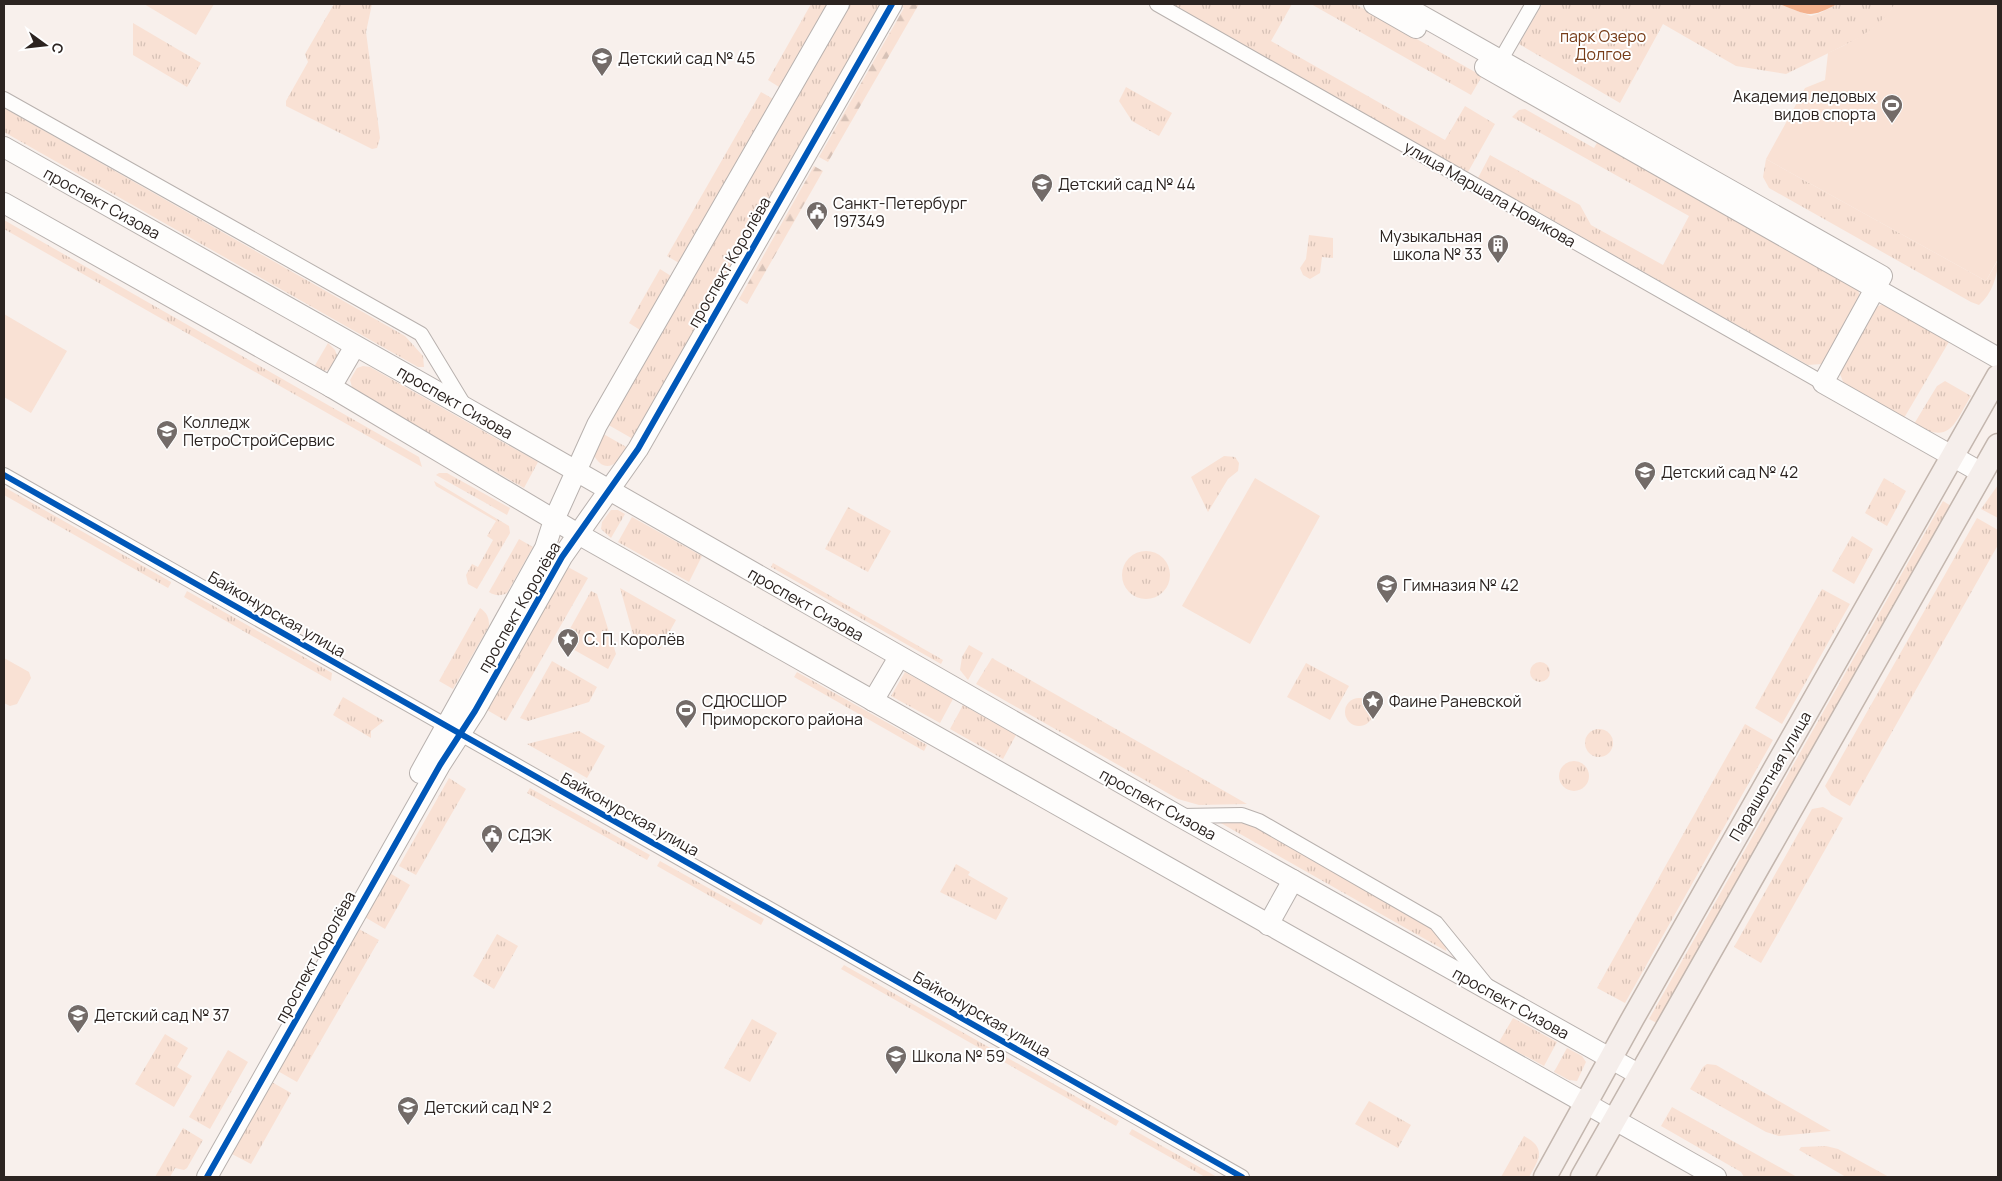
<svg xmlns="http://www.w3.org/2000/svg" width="2002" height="1181" viewBox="0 0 2002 1181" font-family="Manrope,sans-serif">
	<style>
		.grass { fill: url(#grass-tufts) }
		.forest { fill: url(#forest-firs) }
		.garden { fill: #f9e1d4 }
		.water { fill: #f4b28e }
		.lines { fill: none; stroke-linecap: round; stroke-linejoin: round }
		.street-casing { stroke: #b8b1ae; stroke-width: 16 }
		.secondary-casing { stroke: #b8b1ae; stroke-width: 22 }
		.primary-casing { stroke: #c3b6ae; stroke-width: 25 }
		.street { stroke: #fefdfc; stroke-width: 14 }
		.secondary { stroke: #fefdfc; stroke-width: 20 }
		.primary { stroke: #f5eeeb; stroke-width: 22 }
		.cycleway-casing { stroke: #fff; stroke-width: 9 }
		.cycleway { stroke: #0057b8; stroke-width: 6 }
		.labels { text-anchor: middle; stroke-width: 4; stroke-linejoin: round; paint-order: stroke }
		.park-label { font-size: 16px; fill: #773c18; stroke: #fff }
		.poi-label { font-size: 16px; fill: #2c2421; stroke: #fff; text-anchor: start }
		.street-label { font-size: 16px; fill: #2c2421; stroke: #fff }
	</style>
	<defs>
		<pattern id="grass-tufts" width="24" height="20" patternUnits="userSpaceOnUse" patternTransform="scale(1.25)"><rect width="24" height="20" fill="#f9e1d4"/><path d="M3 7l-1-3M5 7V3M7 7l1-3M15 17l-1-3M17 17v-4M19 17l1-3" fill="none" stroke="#d6c1b6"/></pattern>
		<pattern id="forest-firs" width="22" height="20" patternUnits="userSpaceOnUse" patternTransform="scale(1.25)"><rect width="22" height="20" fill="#f9e1d4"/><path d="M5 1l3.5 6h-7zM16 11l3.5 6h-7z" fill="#d6c1b6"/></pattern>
	</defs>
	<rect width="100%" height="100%" fill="#f8f0ec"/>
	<g class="grass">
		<polygon points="334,4 372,4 366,32 380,138 377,148 372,149 286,106 286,101 308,62 305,54"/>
		<polygon points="811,4 827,4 779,87 768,80"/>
		<polygon points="849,4 881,4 633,439 605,423"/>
		<polygon points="1170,4 1292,4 1271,41 1445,140 1465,106 1495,124 1468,172"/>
		<polygon points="1311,4 1355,4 1482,76 1471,95"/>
		<polygon points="1542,4 1779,4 1811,16 1820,13 1837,4 1895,4 1884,20 1861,37 1786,74 1736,66 1663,24 1620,103 1519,44"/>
		<polygon points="133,23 201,63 187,87 133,55"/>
		<polygon points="1126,87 1172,113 1159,136 1132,121 1119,101"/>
		<polygon points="761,92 773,99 679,263 667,256"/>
		<polygon points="4,108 405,336 423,356 424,367 418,367 4,132"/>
		<polygon points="1525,109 1594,148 1599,139 1858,288 1860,299 1827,359 1822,364 1808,365 1478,178 1490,155 1580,205 1591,225 1663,265 1689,216 1512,117 1519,110"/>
		<path d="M1766,159L1986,281L1998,260C1998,275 1992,294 1979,305L1971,302L1769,188L1763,177Z"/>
		<polygon points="4,220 419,457 422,467 4,229"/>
		<polygon points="1309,235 1333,238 1333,258 1322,257 1320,273 1310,279 1303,275 1300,268 1306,259"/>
		<polygon points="660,269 671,276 640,330 629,323"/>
		<polygon points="1885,303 1950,340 1904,418 1844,384 1840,374 1841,368 1876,307"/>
		<polygon points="328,343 335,350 338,358 330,370 322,371 314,367"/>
		<polygon points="363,366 370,367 538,462 524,488 357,393 352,387 350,380 357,368"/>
		<path d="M1945,381L1971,396C1953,425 1951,445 1914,424L1937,386Z"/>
		<path d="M600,432L628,448C618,464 605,476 593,454Z"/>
		<polygon points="1224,456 1235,457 1239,463 1238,471 1228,479 1208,512 1191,477"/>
		<polygon points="439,473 447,473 510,508 507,515 436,475"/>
		<polygon points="1884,478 1906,491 1887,526 1865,513"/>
		<polygon points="434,481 509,526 510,533 477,589 468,584 466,575 472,564 478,567 493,540 487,536 496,521 436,486"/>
		<polygon points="1998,485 1998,518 1981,509"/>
		<polygon points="4,487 171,582 171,583 168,588 4,495"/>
		<polygon points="1943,501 1951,506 1657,1023 1649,1019"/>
		<polygon points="848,507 891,531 868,572 825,549"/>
		<polygon points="611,510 618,510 625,514 611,538 601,529 602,522"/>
		<polygon points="632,517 702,556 689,582 618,542"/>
		<polygon points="1977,518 1998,530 1998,545 1850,806 1831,795 1825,786"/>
		<polygon points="1852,536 1873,549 1854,584 1832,571"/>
		<path d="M519,539L533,547L507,593C501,596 495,596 489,592Z"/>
		<circle cx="1146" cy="575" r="24"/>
		<polygon points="773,563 943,660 941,664 771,567"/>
		<polygon points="568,567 588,578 506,721 487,710"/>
		<polygon points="620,588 676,620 660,649 633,634"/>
		<polygon points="1822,589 1850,604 1782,724 1755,708"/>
		<polygon points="187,591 332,673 331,681 184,597"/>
		<polygon points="591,591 597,594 616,654 608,669 562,643"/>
		<path d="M480,608C487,613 489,617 489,626L453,689L439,681Z"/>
		<polygon points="969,645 983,653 968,680 960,670 962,657"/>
		<polygon points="992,658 1247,804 1199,805 1178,799 976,684"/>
		<polygon points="552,661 597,687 589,702 528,721 520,718"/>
		<circle cx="1540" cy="672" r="10"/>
		<polygon points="1306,663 1349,686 1330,720 1287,697"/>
		<polygon points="797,672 927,745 924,751 794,677"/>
		<polygon points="905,672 953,699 940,723 891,696"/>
		<polygon points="343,697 384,721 371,731 371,738 333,715"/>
		<circle cx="1359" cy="712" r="14"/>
		<polygon points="963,705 1016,735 1003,759 950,729"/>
		<polygon points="1745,724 1773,740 1625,1003 1597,988"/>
		<circle cx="1599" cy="743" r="14"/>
		<polygon points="579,731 605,746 587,778 527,744"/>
		<circle cx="1574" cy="776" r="15"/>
		<polygon points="449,778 466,789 416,875 399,866"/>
		<polygon points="530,788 650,855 647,860 527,793"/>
		<polygon points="1823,807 1843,818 1761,963 1734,947 1812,809"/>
		<polygon points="1231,820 1256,825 1433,926 1447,944 1446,951 1219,822"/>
		<polygon points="660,861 764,919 761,925 657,866"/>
		<polygon points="956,864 970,872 968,875 1008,898 996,920 940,892"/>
		<polygon points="388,872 410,885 385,929 363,916"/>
		<polygon points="357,928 379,940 297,1082 276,1070"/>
		<polygon points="497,934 518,946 494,989 473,976"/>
		<polygon points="844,965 1119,1121 1116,1126 841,969"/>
		<polygon points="1513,1018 1557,1042 1544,1066 1499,1042"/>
		<polygon points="752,1019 777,1033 750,1082 724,1068"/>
		<polygon points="165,1034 188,1048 177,1067 192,1076 174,1107 135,1084"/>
		<polygon points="1567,1048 1582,1056 1586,1062 1577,1081 1569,1080 1554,1072"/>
		<polygon points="228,1050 248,1062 210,1129 189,1117"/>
		<polygon points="1707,1064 1716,1065 1831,1131 1779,1136 1766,1132 1690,1089 1703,1067"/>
		<polygon points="270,1081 291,1093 251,1164 230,1153"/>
		<polygon points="1369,1101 1411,1125 1398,1148 1355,1124"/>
		<polygon points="1672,1107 1797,1177 1744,1177 1741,1172 1661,1126"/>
		<polygon points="183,1128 203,1140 187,1168 184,1170 175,1168 170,1177 155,1177"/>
		<polygon points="1132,1129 1217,1177 1205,1177 1129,1134"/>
		<path d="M1524,1136C1547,1148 1539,1159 1529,1177H1501Z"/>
		<polygon points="1826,1146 1838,1149 1889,1177 1846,1177 1799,1150 1801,1147"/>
	</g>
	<g class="forest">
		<polygon points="904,4 919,4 828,162 819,157 904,8 902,7"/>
		<polygon points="814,166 823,171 747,304 739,299"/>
	</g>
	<g class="garden">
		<polygon points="144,4 214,4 196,35"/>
		<path d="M1895,4H1998V259L1986,281L1766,159L1805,88L1825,80L1828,53C1856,40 1877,30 1895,4Z"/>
		<polygon points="4,314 67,351 31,413 4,397"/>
		<polygon points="1255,478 1320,516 1250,644 1182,606"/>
		<polygon points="4,658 29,672 31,678 17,704 10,706 4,703"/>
	</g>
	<path class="water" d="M1779,4H1837C1808,20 1807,14 1779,4Z"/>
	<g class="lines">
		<g class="street-casing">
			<g id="street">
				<polyline points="1157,4 1823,383"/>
				<polyline points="1496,68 1533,4"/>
				<polyline points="4,99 421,334 464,405"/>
				<polyline points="4,475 1242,1177"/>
				<polyline points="1181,816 1242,815 1259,821 1436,923 1488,987"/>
			</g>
		</g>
		<g class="secondary-casing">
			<g id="secondary">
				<polyline points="1374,4 1416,28"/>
				<polyline points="1401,4 1882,276 1823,383 1982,473"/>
				<polyline points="1485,67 1998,358"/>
				<polyline points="4,147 466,408 1179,816 1640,1075"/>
				<polyline points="4,203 331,387 578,534 1716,1177"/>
				<polyline points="331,387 355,346"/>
				<polyline points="873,701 899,657"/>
				<polyline points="420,773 545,548 554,520 597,425 839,4"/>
				<polyline points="1268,925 1293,880"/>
				<polyline points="207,1177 440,765 475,711 562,557 638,449 892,4"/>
			</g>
		</g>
		<g class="primary-casing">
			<g id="primary">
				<polyline points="1545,1177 1633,1018 1998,376"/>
				<polyline points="1582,1177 1998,445"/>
			</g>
		</g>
		<use href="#street" class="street"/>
		<use href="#secondary" class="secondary"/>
		<use href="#primary" class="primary"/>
		<g class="cycleway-casing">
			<g id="cycleway">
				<polyline points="4,475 1242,1177"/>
				<polyline points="207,1177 440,765 475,711 562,557 638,449 892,4"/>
			</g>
		</g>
		<use href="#cycleway" class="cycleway"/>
	</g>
	<defs>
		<g id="school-pin" transform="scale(1.125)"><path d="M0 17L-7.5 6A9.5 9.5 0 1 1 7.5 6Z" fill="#736b68" stroke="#fff"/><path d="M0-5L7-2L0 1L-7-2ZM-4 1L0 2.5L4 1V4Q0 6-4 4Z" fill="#fff"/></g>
		<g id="stadium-pin" transform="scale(1.125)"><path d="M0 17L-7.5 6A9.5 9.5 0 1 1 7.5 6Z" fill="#736b68" stroke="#fff"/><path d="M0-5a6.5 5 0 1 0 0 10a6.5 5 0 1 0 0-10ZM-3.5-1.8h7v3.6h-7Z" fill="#fff"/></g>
		<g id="civic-pin" transform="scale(1.125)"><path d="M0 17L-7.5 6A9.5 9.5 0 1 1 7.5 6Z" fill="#736b68" stroke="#fff"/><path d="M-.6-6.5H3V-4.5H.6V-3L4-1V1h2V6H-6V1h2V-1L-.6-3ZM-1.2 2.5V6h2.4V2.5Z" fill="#fff"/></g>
		<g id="building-pin" transform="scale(1.125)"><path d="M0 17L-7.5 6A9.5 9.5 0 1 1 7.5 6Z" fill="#736b68" stroke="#fff"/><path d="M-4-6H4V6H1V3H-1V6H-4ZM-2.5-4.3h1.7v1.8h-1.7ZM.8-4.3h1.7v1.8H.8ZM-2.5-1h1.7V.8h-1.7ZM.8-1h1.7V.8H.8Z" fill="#fff"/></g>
		<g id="university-pin" transform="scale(1.125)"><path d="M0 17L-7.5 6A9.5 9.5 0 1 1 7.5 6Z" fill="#736b68" stroke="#fff"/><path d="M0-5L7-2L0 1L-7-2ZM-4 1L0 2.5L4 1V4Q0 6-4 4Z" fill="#fff"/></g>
		<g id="sight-pin" transform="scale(1.125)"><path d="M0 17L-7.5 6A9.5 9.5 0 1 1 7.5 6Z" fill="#736b68" stroke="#fff"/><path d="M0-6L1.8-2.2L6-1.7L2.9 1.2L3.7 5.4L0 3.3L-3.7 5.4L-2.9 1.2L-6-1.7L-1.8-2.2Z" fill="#fff"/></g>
	</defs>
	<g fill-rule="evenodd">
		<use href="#school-pin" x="602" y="58"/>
		<use href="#stadium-pin" x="1892" y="105"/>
		<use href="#school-pin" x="1042" y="184"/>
		<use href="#civic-pin" x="817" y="212"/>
		<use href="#building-pin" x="1498" y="245"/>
		<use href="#university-pin" x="167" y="431"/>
		<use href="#school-pin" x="1645" y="472"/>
		<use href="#school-pin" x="1387" y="585"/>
		<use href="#sight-pin" x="568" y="639"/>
		<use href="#sight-pin" x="1373" y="701"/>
		<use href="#stadium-pin" x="686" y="710"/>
		<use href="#civic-pin" x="492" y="835"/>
		<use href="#school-pin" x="78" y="1015"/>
		<use href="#school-pin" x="896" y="1056"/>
		<use href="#school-pin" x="408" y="1107"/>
	</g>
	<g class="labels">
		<g class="park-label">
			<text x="1603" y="42">парк Озеро<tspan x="1603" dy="18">Долгое</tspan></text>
		</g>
		<g class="poi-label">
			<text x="618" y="64">Детский сад № 45</text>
			<text x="1876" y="102" text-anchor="end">Академия ледовых<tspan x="1876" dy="18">видов спорта</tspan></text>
			<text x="1058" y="190">Детский сад № 44</text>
			<text x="833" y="209">Санкт-Петербург<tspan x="833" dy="18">197349</tspan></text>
			<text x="1482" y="242" text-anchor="end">Музыкальная<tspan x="1482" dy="18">школа № 33</tspan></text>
			<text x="183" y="428">Колледж<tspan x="183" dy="18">ПетроСтройСервис</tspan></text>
			<text x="1661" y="478">Детский сад № 42</text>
			<text x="1403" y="591">Гимназия № 42</text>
			<text x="584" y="645">С. П. Королёв</text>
			<text x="702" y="707">СДЮСШОР<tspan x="702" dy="18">Приморского района</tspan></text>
			<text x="1389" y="707">Фаине Раневской</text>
			<text x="508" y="841">СДЭК</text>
			<text x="94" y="1021">Детский сад № 37</text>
			<text x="912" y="1062">Школа № 59</text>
			<text x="424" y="1113">Детский сад № 2</text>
		</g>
		<g class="street-label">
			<text transform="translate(1490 194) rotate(30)" y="6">улица Маршала Новикова</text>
			<text transform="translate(102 203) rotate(29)" y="6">проспект Сизова</text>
			<text transform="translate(729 262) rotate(-60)" y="6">проспект Королёва</text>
			<text transform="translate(455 402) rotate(30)" y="6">проспект Сизова</text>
			<text transform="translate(806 604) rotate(30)" y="6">проспект Сизова</text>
			<text transform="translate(519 607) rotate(-60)" y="6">проспект Королёва</text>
			<text transform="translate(277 614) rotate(30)" y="6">Байконурская улица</text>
			<text transform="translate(1770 776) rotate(-60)" y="6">Парашютная улица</text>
			<text transform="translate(1158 804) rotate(29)" y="6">проспект Сизова</text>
			<text transform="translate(630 814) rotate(29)" y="6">Байконурская улица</text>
			<text transform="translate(315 957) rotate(-61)" y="6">проспект Королёва</text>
			<text transform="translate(1511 1003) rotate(29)" y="6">проспект Сизова</text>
			<text transform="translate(982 1014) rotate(30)" y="6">Байконурская улица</text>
		</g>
	</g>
	<rect width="2002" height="1181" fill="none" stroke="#2c2421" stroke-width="10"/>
	<g transform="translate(45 45) rotate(105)" stroke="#ffffff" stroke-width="4" paint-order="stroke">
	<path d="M0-4L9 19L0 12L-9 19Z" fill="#2c2421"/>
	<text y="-8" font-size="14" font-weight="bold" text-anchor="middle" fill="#2c2421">С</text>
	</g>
</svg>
